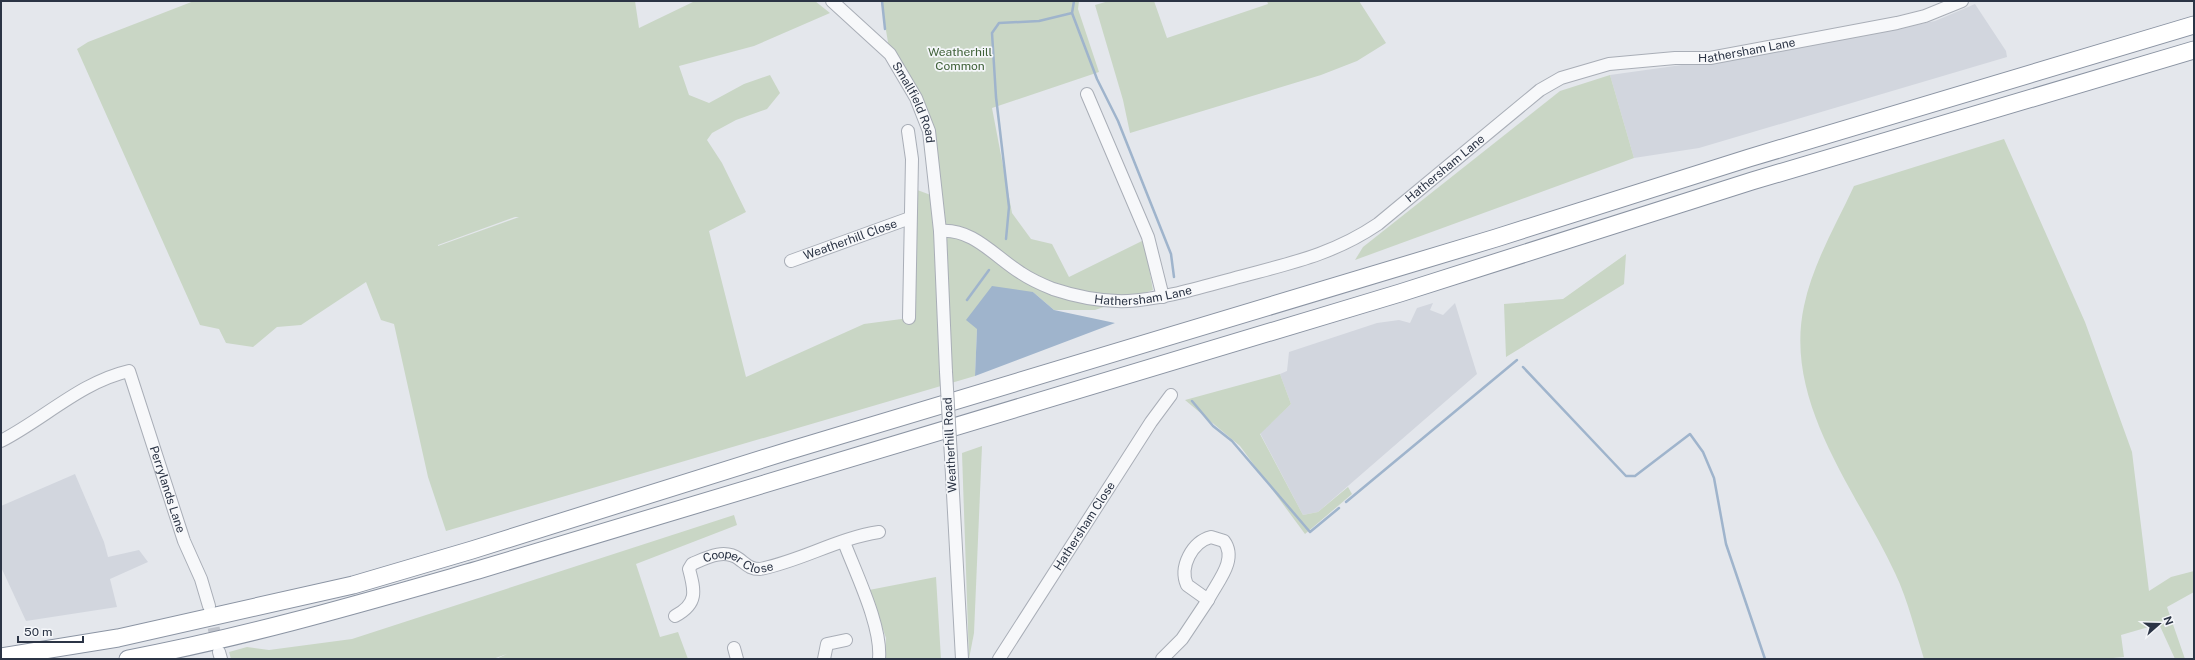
<svg xmlns="http://www.w3.org/2000/svg" width="2195" height="660" viewBox="0 0 2195 660" font-family="'Public Sans',sans-serif">
	<style>
		.built { fill: #d2d6de }
		.green { fill: #c9d6c5; fill-rule: evenodd }
		.water { fill: #9fb4cc }
		.lines { fill: none; stroke-linecap: round; stroke-linejoin: round }
		.stream { stroke: #9fb4cc; stroke-width: 2.5 }
		.minor-tunnel { stroke: #bfc3cb; stroke-width: 12; stroke-dasharray: 12 6; stroke-linecap: butt }
		.minor-casing { stroke: #a9aeb7; stroke-width: 14 }
		.highway-casing { stroke: #8b94a3; stroke-width: 19 }
		.minor { stroke: #f7f8fa; stroke-width: 12 }
		.highway { stroke: #fff; stroke-width: 17 }
		.minor-bridge-casing { stroke: #a9aeb7; stroke-width: 14; stroke-linecap: butt }
		.minor-bridge { stroke: #f7f8fa; stroke-width: 12 }
		.labels { text-anchor: middle; stroke-width: 3.5; stroke-linejoin: round; paint-order: stroke }
		.street-label { font-size: 12px; fill: #2b3445; stroke: #f4f6f9 }
		.park-label { font-size: 12px; fill: #3f6138; stroke: #f4f6f9 }
	</style>
	<rect width="100%" height="100%" fill="#e4e7ec"/>
	<g class="built">
		<polygon points="1975,4 2006,51 2007,57 1699,148 1634,158 1610,75 1782,51 1935,21"/>
		<polygon points="1433,303 1430,310 1443,315 1455,303 1477,374 1318,512 1303,515 1260,433 1291,404 1280,374 1287,371 1289,352 1377,323 1399,320 1410,323 1417,308"/>
		<polygon points="75,474 104,542 108,557 139,550 148,562 110,579 117,607 26,621 1,567 1,506"/>
	</g>
	<g class="green">
		<path d="M194,1H635L639,28L695,1H815L830,13L754,46L679,66L689,95L709,103L744,84L770,75L780,93L767,109L736,120L712,133L707,140L722,163L746,212L709,231L746,377L864,324L909,318L912,188L936,197L929,131L890,54L881,1H1079L1078,9L1099,72L992,108L1012,213L1031,239L1052,244L1069,277L1144,240L1153,290L1095,310H1054L1033,292L977,329L975,376L446,531L428,477L394,324L381,320L366,282L301,325L277,327L253,347L226,343L219,329L200,325L77,49L88,42ZM515,217H519L438,246V245Z"/>
		<polygon points="1109,1 1154,1 1167,38 1268,4 1267,1 1359,1 1386,43 1357,61 1321,75 1130,133 1123,100 1095,5"/>
		<polygon points="1610,75 1634,158 1355,260 1363,247 1560,91"/>
		<path d="M2004,139L2085,322L2132,452L2149,591L2171,577L2194,571V592L2167,607L2185,659H2175L2159,624L2121,635L2124,657L2102,659H1924C1915,631 1908,600 1895,573C1857,491 1783,403 1804,306C1813,263 1836,225 1854,186Z"/>
		<polygon points="1626,254 1624,284 1506,357 1504,304 1563,299"/>
		<polygon points="1280,374 1291,404 1260,434 1303,515 1318,512 1348,487 1352,494 1305,534 1240,446 1185,400"/>
		<polygon points="982,446 974,633 969,659 962,453"/>
		<polygon points="734,515 737,525 636,564 660,637 678,632 688,659 496,659 507,654 493,659 231,659 229,652 247,647 269,650 352,639"/>
		<polygon points="936,577 941,659 885,659 886,638 869,590"/>
	</g>
	<polygon class="water" points="992,286 1033,292 1054,310 1115,323 975,376 977,329 966,320"/>
	<g class="lines">
		<g class="stream">
			<polyline points="882,1 885,29"/>
			<polyline points="1074,1 1072,13 1097,79 1118,121 1171,254 1174,277"/>
			<polyline points="1006,239 1009,207 996,97 992,33 999,23 1039,21 1072,13"/>
			<polyline points="967,300 989,270"/>
			<polyline points="1523,367 1626,476 1635,476 1690,434 1703,452 1714,478 1726,544 1765,659"/>
			<polyline points="1192,401 1213,426 1232,441 1310,532 1339,508"/>
			<polyline points="1346,502 1517,360"/>
		</g>
		<polyline class="minor-tunnel" points="210,610 218,649"/>
		<g class="minor-casing">
			<g id="minor">
				<path id="s1" d="M832,1L890,54L916,98L929,131L940,231L946,372"/>
				<polyline points="1087,94 1148,237 1163,297"/>
				<polyline points="908,131 912,159 909,318"/>
				<path id="s2" d="M940,231C973,228 995,257 1021,273C1030,279 1043,285 1053,289C1077,297 1103,302 1128,301C1163,299 1197,288 1232,279C1286,264 1331,256 1378,224L1540,90L1561,78L1609,64L1675,58H1710L1897,23L1925,16L1962,1"/>
				<path id="s3" d="M791,261L910,218"/>
				<path id="s4" d="M1,441C44,419 81,382 129,371L184,541L201,579L209,606"/>
				<polyline points="951,457 962,659"/>
				<path d="M1211,537L1224,541C1238,560 1217,582 1208,600L1187,585C1179,567 1192,542 1211,537Z"/>
				<path d="M844,542C856,574 882,626 879,659"/>
				<path id="s5" d="M675,616C698,604 695,591 689,569L692,564C706,558 724,548 739,559C747,565 750,569 760,569C801,561 838,538 879,532"/>
				<polyline points="734,648 737,659"/>
				<polyline points="219,652 221,659"/>
				<polyline points="824,659 827,644 846,640"/>
				<path id="s6" d="M999,659L1151,422L1171,395"/>
				<polyline points="1162,659 1182,639 1208,600"/>
			</g>
		</g>
		<g class="highway-casing">
			<g id="highway">
				<polyline points="1,657 118,638 353,585 472,550 788,451 1496,238 1749,158 2194,25"/>
				<path d="M128,659C246,637 362,603 478,570L1400,293L1752,181L2194,50"/>
			</g>
		</g>
		<use href="#minor" class="minor"/>
		<use href="#highway" class="highway"/>
		<g class="minor-bridge-casing">
			<polyline id="minor-bridge" points="946,372 951,457"/>
		</g>
		<use href="#minor-bridge" class="minor-bridge"/>
	</g>
	<g class="labels">
		<g class="street-label">
			<text dy="4" stroke="none"><textPath href="#s2" startOffset="892">Hathersham Lane</textPath></text>
			<text dy="4" stroke="none"><textPath href="#s1" startOffset="133">Smallfield Road</textPath></text>
			<text dy="4" stroke="none"><textPath href="#s2" startOffset="556">Hathersham Lane</textPath></text>
			<text dy="4" stroke="none"><textPath href="#s3" startOffset="63">Weatherhill Close</textPath></text>
			<text dy="4" stroke="none"><textPath href="#s2" startOffset="221">Hathersham Lane</textPath></text>
			<text transform="translate(950 445) rotate(-93)" y="4">Weatherhill Road</text>
			<text dy="4" stroke="none"><textPath href="#s4" startOffset="271">Perrylands Lane</textPath></text>
			<text dy="4" stroke="none"><textPath href="#s6" startOffset="158">Hathersham Close</textPath></text>
			<text dy="4" stroke="none"><textPath href="#s5" startOffset="111">Cooper Close</textPath></text>
		</g>
		<g class="park-label">
			<text x="960" y="56">Weatherhill<tspan x="960" dy="14">Common</tspan></text>
		</g>
	</g>
	<rect width="2195" height="660" fill="none" stroke="#2b3445" stroke-width="4"/>
	<g transform="translate(2159 624) rotate(70)" stroke="#f4f6f9" stroke-width="3" paint-order="stroke">
	<path d="M0-3L7 15L0 10L-7 15Z" fill="#2b3445"/>
	<text y="-6" font-size="11" font-weight="bold" text-anchor="middle" fill="#2b3445">N</text>
	</g>
	<path d="M18 636v6h65v-6" fill="none" stroke="#2b3445" stroke-width="2"/>
	<text x="24" y="636" font-size="12" fill="#2b3445" stroke="#f4f6f9" stroke-width="3" paint-order="stroke">50 m</text>
</svg>
